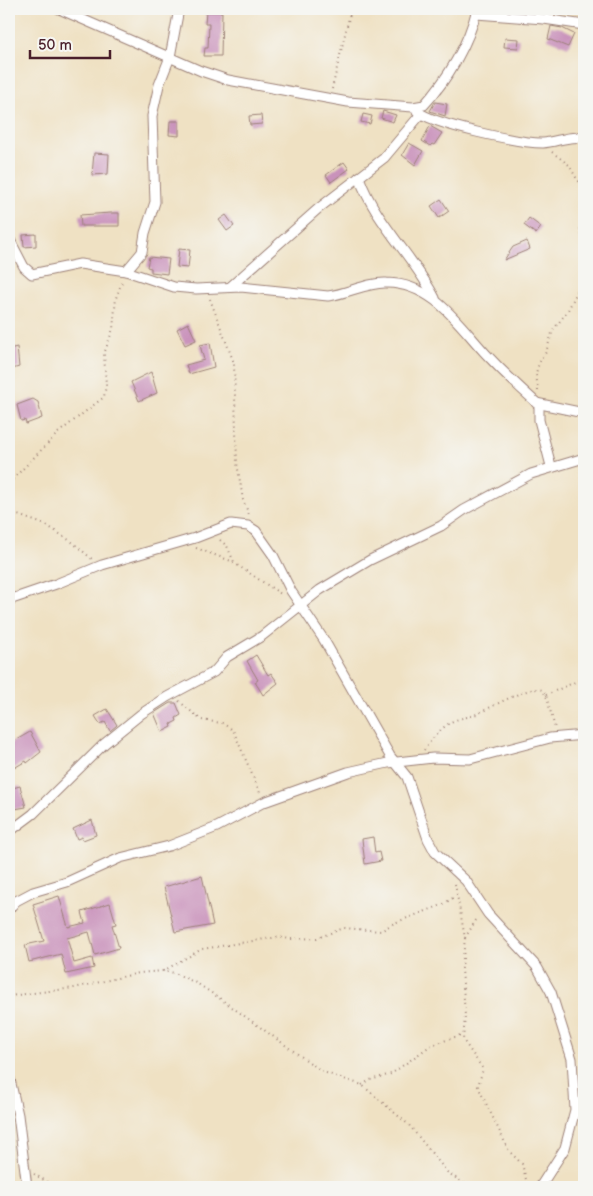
<svg xmlns="http://www.w3.org/2000/svg" width="593" height="1196" viewBox="0 0 593 1196" font-family="'Balsamiq Sans',sans-serif">
	<style>
		.building { fill: #c992bb }
		.lines { fill: none; stroke-linecap: round; stroke-linejoin: round }
		.minor-casing { stroke: #9c8077; stroke-width: 11 }
		.path { stroke: #9c8077; stroke-width: 2; stroke-dasharray: 1 4; stroke-linecap: butt }
		.minor { stroke: #fff; stroke-width: 9 }
	</style>
	<rect width="100%" height="100%" fill="#f6f6f2"/>
	<filter id="ink" filterUnits="userSpaceOnUse"><feTurbulence type="fractalNoise" baseFrequency=".02" numOctaves="2"/><feDisplacementMap in="SourceGraphic" scale="10" xChannelSelector="R" yChannelSelector="G"/><feConvolveMatrix kernelMatrix="1 2 1 2 8 2 1 2 1" color-interpolation-filters="sRGB"/></filter>
	<filter id="wash" filterUnits="userSpaceOnUse"><feTurbulence type="fractalNoise" baseFrequency=".0096" numOctaves="4" result="noise"/><feDisplacementMap in="SourceGraphic" scale="20" xChannelSelector="R" yChannelSelector="G"/><feGaussianBlur stdDeviation="1.12" result="paint"/><feColorMatrix in="noise" values="0 0 0 0 0 0 0 0 0 0 0 0 0 0 0 0 0 1.4 0 .05"/><feComposite in="paint" operator="in"/></filter>
	<g filter="url(#wash)">
		<rect width="100%" height="100%" fill="#efe1c3"/>
		<g id="blocks">
			<g class="building">
				<polygon points="206,12 222,12 221,56 204,56 205,48 208,48 209,24 205,24"/>
				<polygon points="551,26 562,28 574,34 568,47 548,39"/>
				<polygon points="505,38 519,39 518,48 504,47"/>
				<polygon points="435,102 447,104 445,116 430,111"/>
				<polygon points="383,111 396,115 393,122 381,118"/>
				<polygon points="363,114 372,116 370,124 361,122"/>
				<polygon points="261,115 262,124 250,125 249,116"/>
				<polygon points="170,121 179,121 179,136 169,135"/>
				<polygon points="430,126 442,133 434,145 432,144 430,146 422,141"/>
				<polygon points="409,143 423,151 415,165 402,155"/>
				<polygon points="94,153 109,154 108,174 92,175"/>
				<polygon points="344,162 349,169 331,182 326,175"/>
				<polygon points="441,199 449,211 439,218 431,206"/>
				<polygon points="111,213 119,213 119,226 81,226 80,215"/>
				<polygon points="226,215 234,226 227,231 219,220"/>
				<polygon points="529,218 541,227 536,234 524,225"/>
				<polygon points="36,234 36,246 24,247 23,235"/>
				<polygon points="527,241 530,249 504,260 513,247"/>
				<polygon points="179,249 190,250 188,268 177,267"/>
				<polygon points="149,257 169,259 167,274 151,272 151,268 147,267"/>
				<polygon points="188,323 196,340 185,345 177,329"/>
				<polygon points="210,343 214,367 189,374 186,365 204,360 200,345"/>
				<polygon points="17,347 19,367 9,370 9,349"/>
				<polygon points="151,372 157,393 139,401 131,382"/>
				<polygon points="33,399 38,402 42,418 26,424 25,420 21,421 17,405"/>
				<polygon points="256,655 268,675 271,673 278,683 263,695 255,682 258,680 247,661"/>
				<polygon points="170,703 176,703 181,715 176,718 177,721 171,724 172,727 162,732 154,713"/>
				<polygon points="107,709 117,725 110,731 105,722 100,724 95,716"/>
				<polygon points="30,732 41,752 27,763 26,761 9,771 9,744"/>
				<polygon points="20,786 26,807 9,810 9,789"/>
				<polygon points="92,820 96,835 83,840 82,837 77,839 73,829"/>
				<polygon points="373,837 375,853 379,852 381,861 365,864 362,839"/>
				<polygon points="202,876 213,925 175,932 164,887"/>
				<polygon points="59,896 68,927 85,923 82,912 110,903 116,924 112,925 119,948 95,955 89,932 67,938 74,963 92,958 94,968 66,974 61,954 29,962 25,945 44,941 33,904"/>
			</g>
		</g>
	</g>
	<g filter="url(#ink)">
		<use href="#blocks" fill-opacity="0" stroke="#9c8077" stroke-width="1"/>
		<g class="lines">
			<g class="minor-casing">
				<g id="minor">
					<path d="M59,9L201,71L228,80L348,102L413,107L424,105C448,79 469,43 477,9"/>
					<polyline points="476,14 544,19 584,25"/>
					<path d="M417,111C434,125 520,143 543,143C557,142 569,135 584,138"/>
					<path d="M359,177C375,222 413,256 435,298"/>
					<path d="M9,238L24,267L32,274L80,264L126,271L174,287L196,289L241,287L328,296C347,294 367,282 387,283C434,284 458,324 486,354C503,372 521,389 539,405V420L551,466"/>
					<polyline points="126,271 142,252 145,233 155,202 152,116 159,85 170,57 179,9"/>
					<polyline points="230,287 319,208 384,158 421,114"/>
					<polyline points="536,403 584,413"/>
					<polyline points="9,600 56,584 102,565 195,538 231,524 248,526 256,531 273,555 291,591 324,640 390,756 407,777 428,839 435,852 466,881 488,914 537,967 551,992 572,1059 575,1110 565,1148 540,1187"/>
					<polyline points="9,832 33,814 104,744 141,714 167,697 214,672 227,657 262,636 320,590 370,560 441,526 464,510 531,474 584,458"/>
					<polyline points="9,909 16,901 33,892 67,882 120,858 169,846 217,827 264,802 348,772 388,763 433,758 470,759 550,738 584,735"/>
					<polyline points="9,1075 18,1115 27,1187"/>
				</g>
			</g>
			<g class="path">
				<polyline points="332,89 351,9"/>
				<polyline points="552,152 569,165 578,181 584,183"/>
				<polyline points="584,214 580,231 584,239 584,266"/>
				<polyline points="210,299 234,363 237,463 243,500 250,517"/>
				<polyline points="538,391 536,373 539,363 546,352 553,330 567,312 584,278"/>
				<polyline points="9,483 58,433 104,397 106,385 104,354 113,329 116,298 123,279"/>
				<polyline points="9,512 46,525 72,542 92,559"/>
				<polyline points="220,540 227,546 234,562"/>
				<polyline points="196,548 231,561 281,594"/>
				<polyline points="546,695 584,678"/>
				<polyline points="179,701 201,720 222,723 233,730 260,793"/>
				<path d="M424,750C431,740 440,729 451,722C458,718 466,718 474,715C488,710 529,684 542,690L546,695L555,728"/>
				<polyline points="455,884 465,938 462,968 465,1016 463,1040 483,1069 478,1086 481,1093 509,1151 522,1164 528,1187"/>
				<polyline points="465,938 478,917"/>
				<polyline points="163,971 202,949 278,937 290,939 317,938 344,928 381,931 394,923 442,905 456,896"/>
				<polyline points="9,996 74,988 139,973 163,971 175,973 198,984 222,1000 323,1072 362,1085 409,1125 447,1172 469,1187"/>
				<polyline points="362,1085 370,1080 391,1074 430,1046 463,1034"/>
				<polyline points="34,1174 56,1187"/>
			</g>
			<use href="#minor" class="minor"/>
		</g>
	</g>
	<rect width="593" height="1196" fill="none" stroke="#f6f6f2" stroke-width="30"/>
	<path d="M30 50v8h80v-8" fill="none" stroke="#4a1f2b" stroke-width="2.5"/>
	<text x="38" y="50" font-size="15" fill="#4a1f2b" stroke="#f6f6f2" stroke-width="4" paint-order="stroke">50 m</text>
</svg>
